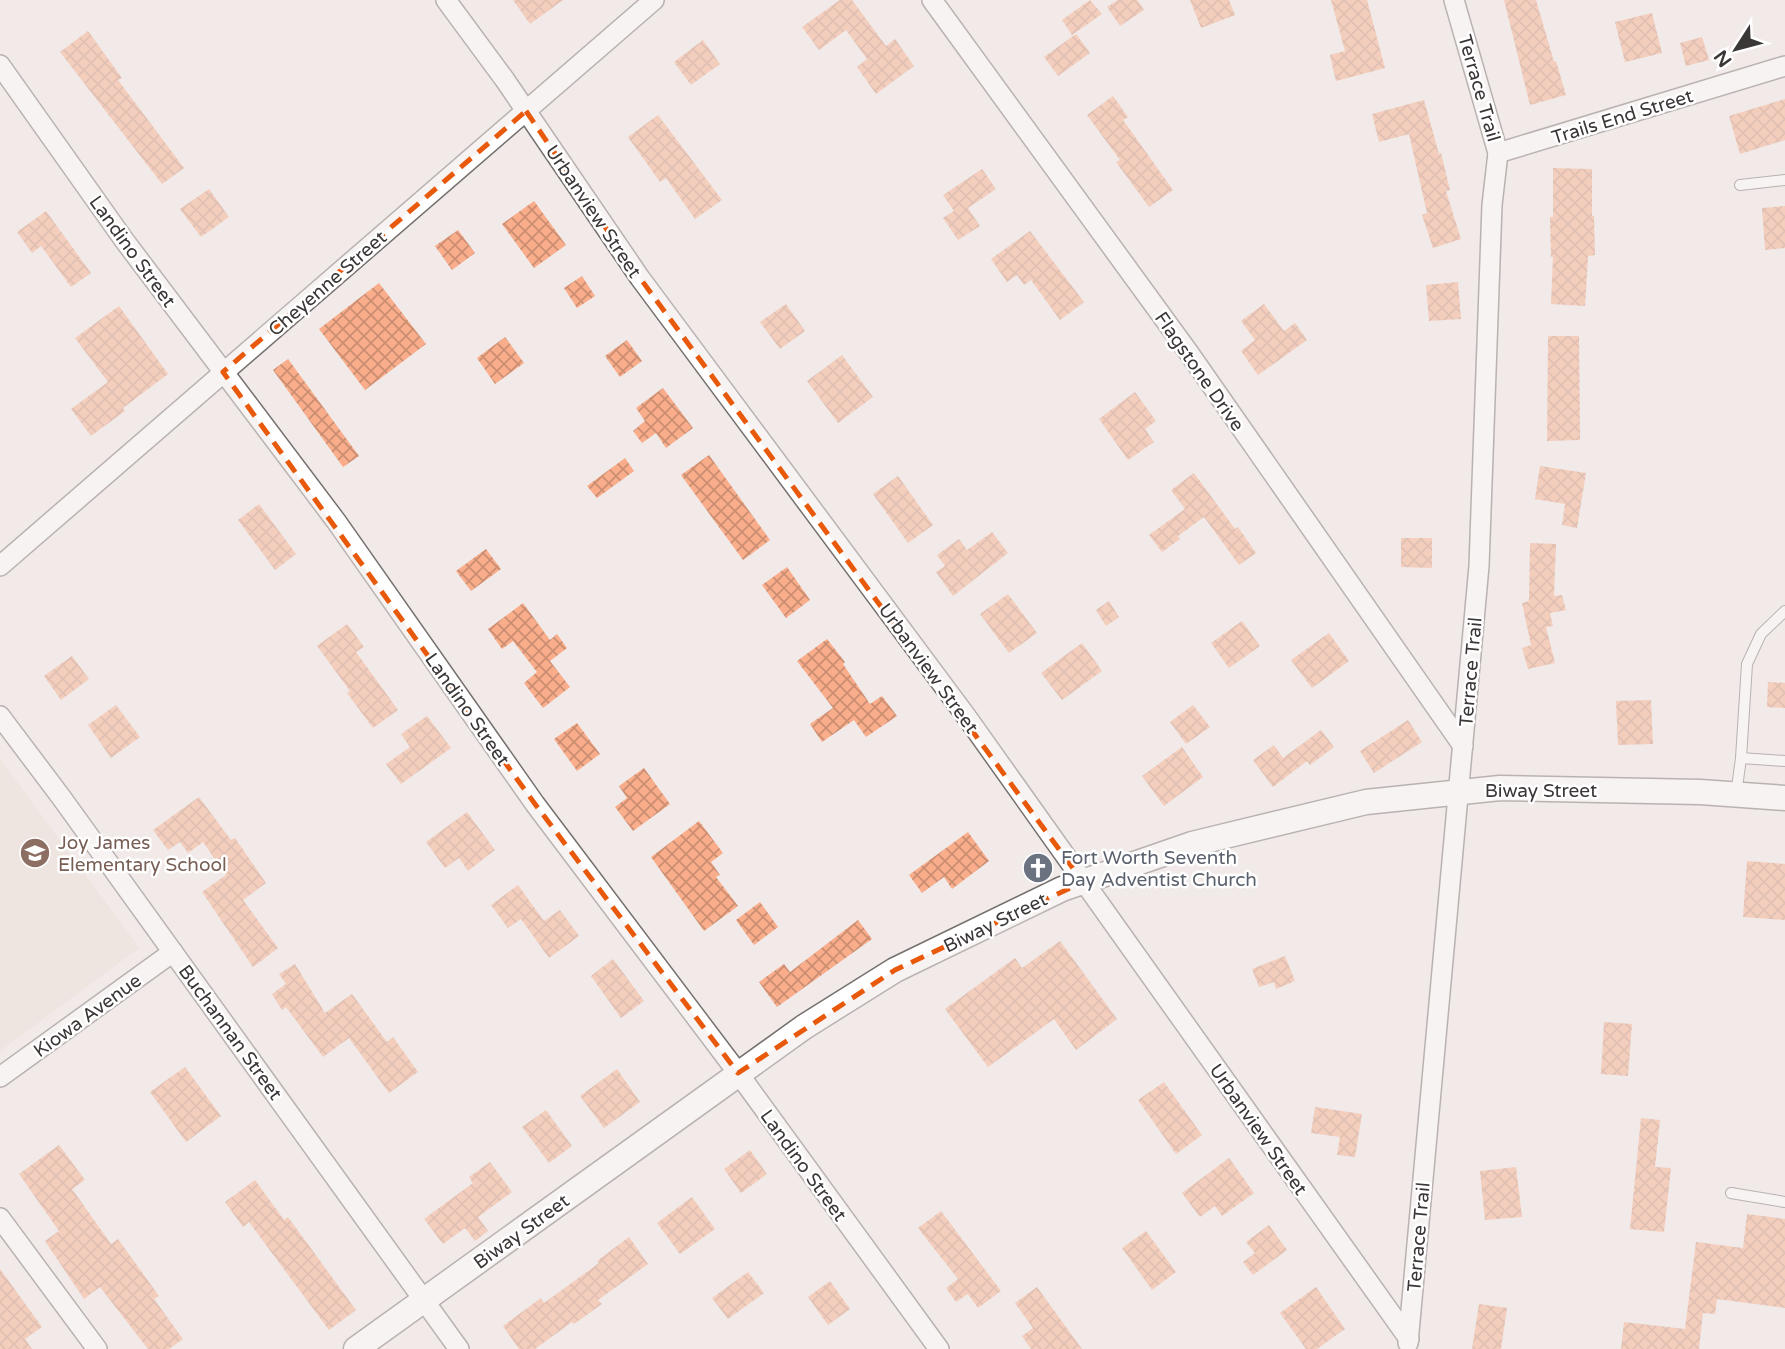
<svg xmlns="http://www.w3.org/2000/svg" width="1785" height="1349" viewBox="0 0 1785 1349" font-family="'Varela Round',sans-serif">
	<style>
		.built { fill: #ebddd7 }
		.building { fill: url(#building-cross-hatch) }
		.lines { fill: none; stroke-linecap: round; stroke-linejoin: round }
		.service-casing { stroke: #75706d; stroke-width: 12 }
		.minor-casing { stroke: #75706d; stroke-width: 22 }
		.tertiary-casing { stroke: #75706d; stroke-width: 27 }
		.service { stroke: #fff; stroke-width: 10 }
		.minor { stroke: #fff; stroke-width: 19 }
		.tertiary { stroke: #fff; stroke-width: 24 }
		.marked { fill: none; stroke: #e8590c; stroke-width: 5; stroke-dasharray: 14 9; stroke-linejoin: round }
		.labels { text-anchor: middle; stroke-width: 5; stroke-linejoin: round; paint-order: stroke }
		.street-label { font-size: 19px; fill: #3a3736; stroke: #fff }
		.education-label { font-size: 19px; fill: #785e54; stroke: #fff; text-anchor: start }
		.worship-label { font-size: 19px; fill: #5b616d; stroke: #fff; text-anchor: start }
	</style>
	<defs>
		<pattern id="building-cross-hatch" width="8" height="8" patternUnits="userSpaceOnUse" patternTransform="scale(1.75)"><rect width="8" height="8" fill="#f9ad8a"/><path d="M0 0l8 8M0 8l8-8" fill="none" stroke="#cb8e72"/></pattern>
	</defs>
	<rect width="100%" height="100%" fill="#f1eae8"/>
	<polygon class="built" points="0,759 139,948 0,1051"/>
	<g class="building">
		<polygon points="513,0 563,0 530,24"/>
		<polygon points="840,0 852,0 886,46 895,39 914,66 876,94 857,67 867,59 846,30 819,50 802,27"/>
		<polygon points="1090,0 1102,14 1072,35 1062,20"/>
		<polygon points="1118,0 1137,0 1144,10 1120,26 1107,7"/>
		<polygon points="1190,0 1229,0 1235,15 1201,28"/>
		<polygon points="1331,0 1367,0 1385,68 1336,81 1330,55 1345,51"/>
		<polygon points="1504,0 1536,0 1554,62 1556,61 1566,95 1530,105"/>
		<polygon points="1652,13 1662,53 1625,62 1615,22"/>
		<polygon points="88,31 122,78 118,80 184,168 162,184 60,52"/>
		<polygon points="1076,34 1090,53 1058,76 1044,57"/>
		<polygon points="1702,37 1709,60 1686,66 1680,43"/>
		<polygon points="703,40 720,64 691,85 674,62"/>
		<polygon points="1113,96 1128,117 1123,120 1173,190 1149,207 1116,162 1120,160 1087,115"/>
		<polygon points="1785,99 1785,140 1740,154 1729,116"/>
		<polygon points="1424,100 1439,154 1441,153 1450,190 1446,191 1461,239 1433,248 1422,215 1427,213 1409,134 1379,142 1372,114"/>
		<polygon points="658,115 722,200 695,219 666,178 660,182 628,137"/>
		<polygon points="1553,168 1592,169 1592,216 1594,216 1595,255 1588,256 1585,306 1551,304 1553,257 1551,257 1550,217 1553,217"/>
		<polygon points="982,169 996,189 968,208 980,226 958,240 943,218 954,211 943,195"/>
		<polygon points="209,189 229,217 201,237 180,209"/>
		<polygon points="534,201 566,245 534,268 502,224"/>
		<polygon points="1785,206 1785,248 1765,250 1762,208"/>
		<polygon points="46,211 91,273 71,287 41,246 32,253 17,232"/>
		<polygon points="458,230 475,253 452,270 435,246"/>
		<polygon points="1030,231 1084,302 1060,320 1031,280 1024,285 1017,275 1007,282 991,259"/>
		<polygon points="582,276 595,296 577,308 564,288"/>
		<polygon points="1458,282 1461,319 1429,321 1426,285"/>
		<polygon points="379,283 426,344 365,390 319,329"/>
		<polygon points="786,304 805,331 780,349 760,322"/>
		<polygon points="1264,304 1284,331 1295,323 1307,340 1258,375 1241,351 1255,340 1241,321"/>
		<polygon points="119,306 168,374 123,408 125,411 91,436 71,409 108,382 75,338"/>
		<polygon points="1548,336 1579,336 1580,440 1547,441"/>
		<polygon points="505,337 524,363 495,384 477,358"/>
		<polygon points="627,340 642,361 620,377 605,356"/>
		<polygon points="842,355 873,397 838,423 807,381"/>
		<polygon points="288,359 359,456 343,467 273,370"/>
		<polygon points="663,388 693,428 666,448 656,433 642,443 633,431 645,421 636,408"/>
		<polygon points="1135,392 1156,421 1145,429 1154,442 1128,460 1099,419"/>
		<polygon points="709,455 770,540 743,560 681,475"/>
		<polygon points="625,458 634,471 597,498 587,486"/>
		<polygon points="1540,466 1586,473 1577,528 1562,525 1565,504 1535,499"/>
		<polygon points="1194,473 1235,529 1238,527 1256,553 1239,565 1204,517 1178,536 1180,539 1162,552 1149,535 1185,509 1171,490"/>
		<polygon points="898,476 933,525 908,543 873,494"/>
		<polygon points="259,504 296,554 275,570 238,520"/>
		<polygon points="992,532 1008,553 953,596 936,572 945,566 937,555 959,539 967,550"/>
		<polygon points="1401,538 1432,538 1432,568 1401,567"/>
		<polygon points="1530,543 1556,544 1554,596 1562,595 1566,610 1550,613 1553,626 1546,627 1555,663 1528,669 1522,648 1531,645 1522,603 1529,601"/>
		<polygon points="486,549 501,569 471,591 456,571"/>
		<polygon points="787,567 810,600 786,618 762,585"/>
		<polygon points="1008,594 1037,633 1009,653 980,614"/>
		<polygon points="1109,601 1119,617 1106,626 1096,610"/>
		<polygon points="523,603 550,640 557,634 567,648 550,661 570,687 543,708 524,683 537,672 513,641 502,649 488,629"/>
		<polygon points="1242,621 1260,646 1229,668 1211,643"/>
		<polygon points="347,624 364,647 356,652 398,710 373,728 347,693 350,691 317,646"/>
		<polygon points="1329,633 1349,661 1312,688 1291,660"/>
		<polygon points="827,639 845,662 843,664 870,704 882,696 897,716 866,737 854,720 822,742 810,724 833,708 797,661"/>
		<polygon points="1082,643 1102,671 1062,700 1041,673"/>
		<polygon points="72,656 89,679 61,700 44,676"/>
		<polygon points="1768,682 1785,683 1785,708 1767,707"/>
		<polygon points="1651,700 1653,744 1618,745 1616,701"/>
		<polygon points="116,705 140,737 111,758 88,725"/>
		<polygon points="1193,705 1210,727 1186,744 1170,722"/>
		<polygon points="427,716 451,748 401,784 386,764 410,747 401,734"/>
		<polygon points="1408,720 1422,742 1374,773 1360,751"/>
		<polygon points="577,723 600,754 577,771 554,739"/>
		<polygon points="1321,730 1334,747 1310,765 1307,761 1273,787 1253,760 1274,745 1283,758"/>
		<polygon points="1182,747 1203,777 1164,806 1142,776"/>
		<polygon points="644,768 670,804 633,831 615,807 627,798 619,786"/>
		<polygon points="199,797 231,840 235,838 266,883 243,900 278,948 253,967 202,892 226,875 203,842 188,853 180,842 168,850 153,830"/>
		<polygon points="467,812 495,850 468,871 459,858 445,868 426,842"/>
		<polygon points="699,821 723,853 711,862 720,875 716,877 738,906 704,931 651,857"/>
		<polygon points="968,832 989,861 952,889 944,877 922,893 909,875"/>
		<polygon points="1747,861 1785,864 1785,920 1743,917"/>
		<polygon points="518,885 544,921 560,910 579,936 549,958 521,919 508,928 491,905"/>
		<polygon points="760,902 778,927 754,945 736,920"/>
		<polygon points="858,920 872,939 777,1007 759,982 784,964 790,972"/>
		<polygon points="1060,941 1117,1019 1076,1050 1054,1019 988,1067 945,1009 1015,958 1022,968"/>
		<polygon points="1285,956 1295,981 1276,989 1274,982 1259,987 1252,969"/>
		<polygon points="613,959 644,1001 621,1018 591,976"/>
		<polygon points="295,964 325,1013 352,994 387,1042 393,1037 418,1072 389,1093 349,1038 323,1057 286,1007 282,1010 272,994 286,984 279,974"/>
		<polygon points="1604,1022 1632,1024 1628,1076 1601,1074"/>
		<polygon points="185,1067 221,1116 186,1142 150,1092"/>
		<polygon points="617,1069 640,1102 604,1128 580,1096"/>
		<polygon points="1164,1082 1202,1135 1176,1154 1138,1100"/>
		<polygon points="1315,1107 1362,1114 1355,1157 1337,1155 1340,1137 1311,1133"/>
		<polygon points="546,1110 572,1146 549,1163 522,1127"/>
		<polygon points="1641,1118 1660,1120 1655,1167 1671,1168 1664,1232 1630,1229"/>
		<polygon points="59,1145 85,1180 72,1189 111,1244 118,1239 159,1296 154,1299 183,1339 169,1349 148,1349 100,1287 84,1299 45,1241 59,1231 19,1174"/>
		<polygon points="750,1150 767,1174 741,1193 724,1169"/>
		<polygon points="1229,1158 1254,1193 1222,1216 1215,1206 1200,1217 1182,1193"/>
		<polygon points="490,1162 512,1192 478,1217 488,1231 475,1241 465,1228 443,1244 424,1219 473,1183 469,1177"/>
		<polygon points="1516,1167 1522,1217 1485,1220 1480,1171"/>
		<polygon points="255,1180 284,1220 288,1217 356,1310 329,1330 249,1222 243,1227 225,1202"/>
		<polygon points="692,1197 715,1229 680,1254 657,1223"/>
		<polygon points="941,1211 1001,1291 978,1308 968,1294 956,1302 946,1288 958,1279 918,1228"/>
		<polygon points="1747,1214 1785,1219 1785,1308 1717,1299 1715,1314 1703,1313 1699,1349 1621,1349 1624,1322 1685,1329 1696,1242 1743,1248"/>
		<polygon points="1269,1225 1287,1250 1253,1275 1243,1262 1255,1253 1246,1242"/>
		<polygon points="1146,1231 1176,1272 1152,1290 1122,1248"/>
		<polygon points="629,1237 648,1264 598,1300 602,1304 574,1324 572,1322 535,1349 519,1349 503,1326 541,1298 544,1303 599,1263 597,1261"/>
		<polygon points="0,1269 42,1327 25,1339 32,1349 0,1349"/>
		<polygon points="748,1272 764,1293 728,1319 712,1298"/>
		<polygon points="830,1281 850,1309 828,1325 808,1297"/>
		<polygon points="1037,1287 1082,1349 1031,1349 1022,1336 1033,1328 1015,1303"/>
		<polygon points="1316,1287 1345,1329 1317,1349 1306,1349 1280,1313"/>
		<polygon points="1479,1304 1507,1308 1501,1349 1472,1349"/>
	</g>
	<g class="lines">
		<g class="service-casing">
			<g id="service">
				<polyline points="1740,185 1785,180"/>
				<polyline points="1741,758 1785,761"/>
				<polyline points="1736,795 1741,758 1747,664 1761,634 1785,611"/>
				<polyline points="1731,1193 1785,1202"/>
			</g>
		</g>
		<g class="minor-casing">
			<g id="minor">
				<polyline points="446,0 505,80 640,278 966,716 1409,1339"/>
				<polyline points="932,0 1189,353 1463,746"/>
				<polyline points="0,65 124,240 336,521 535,804 738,1073 939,1349"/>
				<polyline points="1498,153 1785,66"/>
				<polyline points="0,566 654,0"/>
				<polyline points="0,716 61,797 459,1349"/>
				<polyline points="0,1077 173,952"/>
				<polyline points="0,1218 97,1349"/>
				<polyline points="1408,1343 1479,566 1492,205 1498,153 1454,0"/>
			</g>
		</g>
		<g class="tertiary-casing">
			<polyline id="tertiary" points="356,1349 804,1027 895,970 1062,889 1192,844 1366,802 1500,788 1700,792 1785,798"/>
		</g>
		<use href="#service" class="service"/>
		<use href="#minor" class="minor"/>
		<use href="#tertiary" class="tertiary"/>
	</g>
	<path d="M0 0H1785V1349H0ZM526,111L640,278L1083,882L895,970L738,1073L535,804L223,372Z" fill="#f1eae8" fill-opacity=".55" fill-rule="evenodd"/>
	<path class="marked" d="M526,111L640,278L1083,882L895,970L738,1073L535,804L223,372Z"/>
	<defs>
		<g id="school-disc" transform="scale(1.575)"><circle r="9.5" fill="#8d6e63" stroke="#fff"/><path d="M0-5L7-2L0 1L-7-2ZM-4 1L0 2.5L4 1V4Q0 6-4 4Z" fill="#fff"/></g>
		<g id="church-disc" transform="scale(1.575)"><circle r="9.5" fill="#6b7280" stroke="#fff"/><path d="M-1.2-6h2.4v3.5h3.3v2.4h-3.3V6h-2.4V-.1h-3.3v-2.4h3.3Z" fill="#fff"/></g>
	</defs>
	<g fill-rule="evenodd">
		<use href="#school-disc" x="35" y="853"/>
		<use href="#church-disc" x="1038" y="868"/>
	</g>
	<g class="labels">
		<g class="street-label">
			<text transform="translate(1480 88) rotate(74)" y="7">Terrace Trail</text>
			<text transform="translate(1622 116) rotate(-17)" y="7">Trails End Street</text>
			<text transform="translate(594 211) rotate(56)" y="7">Urbanview Street</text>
			<text transform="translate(133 251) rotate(54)" y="7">Landino Street</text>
			<text transform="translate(327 283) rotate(-41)" y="7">Cheyenne Street</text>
			<text transform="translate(1200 371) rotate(55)" y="7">Flagstone Drive</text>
			<text transform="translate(929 668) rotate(54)" y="7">Urbanview Street</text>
			<text transform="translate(1470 672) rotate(-85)" y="7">Terrace Trail</text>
			<text transform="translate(468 709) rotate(55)" y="7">Landino Street</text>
			<text x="1541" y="797">Biway Street</text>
			<text transform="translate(995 922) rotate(-26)" y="7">Biway Street</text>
			<text transform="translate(87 1015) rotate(-36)" y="7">Kiowa Avenue</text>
			<text transform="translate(231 1032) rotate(54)" y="7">Buchannan Street</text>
			<text transform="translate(1259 1129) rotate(55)" y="7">Urbanview Street</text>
			<text transform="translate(804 1165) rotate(54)" y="7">Landino Street</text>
			<text transform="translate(521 1231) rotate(-36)" y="7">Biway Street</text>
			<text transform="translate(1418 1237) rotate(-85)" y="7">Terrace Trail</text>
		</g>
		<g class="education-label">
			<text x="58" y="849">Joy James<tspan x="58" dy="22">Elementary School</tspan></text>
		</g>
		<g class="worship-label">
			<text x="1061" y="864">Fort Worth Seventh<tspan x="1061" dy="22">Day Adventist Church</tspan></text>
		</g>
	</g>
	<g transform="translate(1736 49) rotate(234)" stroke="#ffffff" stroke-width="5" paint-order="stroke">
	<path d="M0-5L12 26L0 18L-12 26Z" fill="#3a3736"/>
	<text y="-10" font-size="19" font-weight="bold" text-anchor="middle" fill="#3a3736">N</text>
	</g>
</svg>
